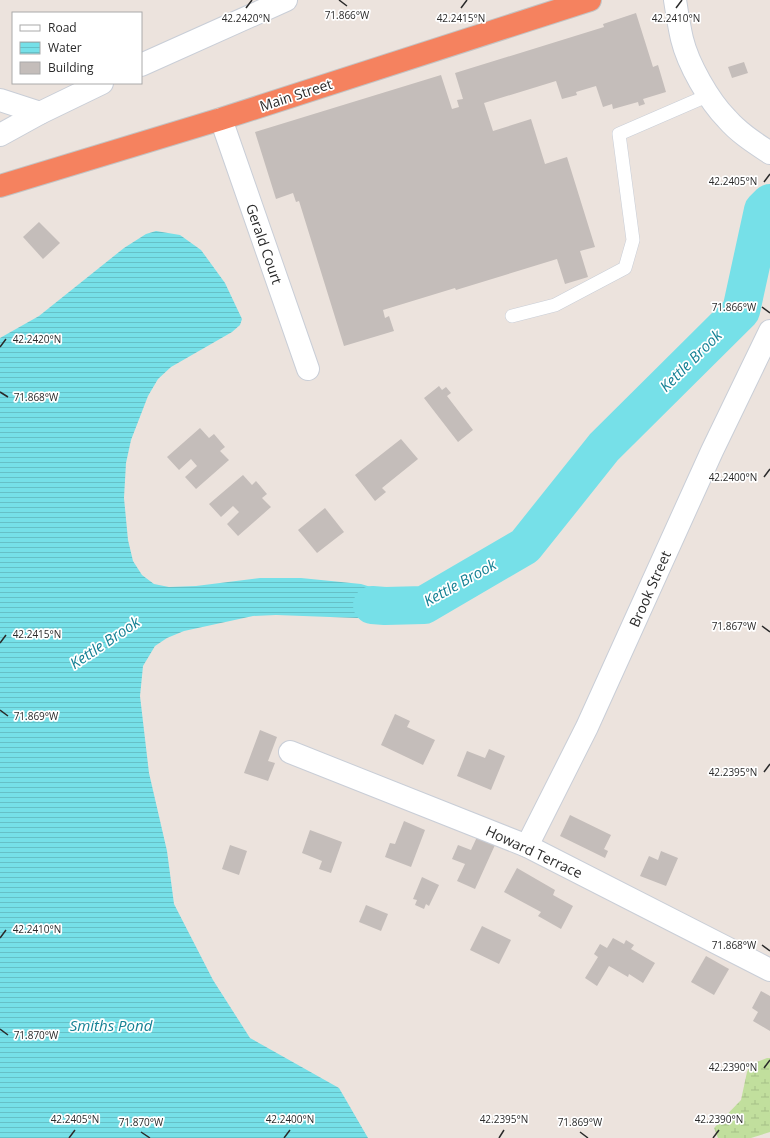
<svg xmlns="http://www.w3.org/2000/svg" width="770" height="1138" viewBox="0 0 770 1138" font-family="'Open Sans',sans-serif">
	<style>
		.wetland { fill: url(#wetland-marsh) }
		.water { fill: url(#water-rules) }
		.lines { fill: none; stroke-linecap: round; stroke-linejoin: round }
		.river { stroke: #76e0e8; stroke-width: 38 }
		.building { fill: #c4bdba }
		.lane-casing { stroke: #c9ced7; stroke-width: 14 }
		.street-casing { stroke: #c9ced7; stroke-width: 24 }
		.highway-casing { stroke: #c3c3c3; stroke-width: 24 }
		.lane { stroke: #fff; stroke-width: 13 }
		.street { stroke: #fff; stroke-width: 22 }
		.highway { stroke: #f5825f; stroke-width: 22 }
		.ticks { fill: none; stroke: #2a2a2a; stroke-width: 1.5 }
		.labels { text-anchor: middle; stroke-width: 3.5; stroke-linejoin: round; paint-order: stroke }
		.street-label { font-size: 14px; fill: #2a2a2a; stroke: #fff }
		.water-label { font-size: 15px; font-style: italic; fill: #158194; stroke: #fff }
		.ticks-label { font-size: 10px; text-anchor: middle; fill: #2a2a2a; stroke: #fff; stroke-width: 3.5; stroke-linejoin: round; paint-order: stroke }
	</style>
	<defs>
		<pattern id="wetland-marsh" width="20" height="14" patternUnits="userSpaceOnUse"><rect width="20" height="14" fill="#c1df9d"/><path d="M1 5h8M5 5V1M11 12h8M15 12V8" fill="none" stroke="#a6c087"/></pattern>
		<pattern id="water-rules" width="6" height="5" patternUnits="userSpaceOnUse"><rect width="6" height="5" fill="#76e0e8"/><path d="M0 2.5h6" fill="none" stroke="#66c0c7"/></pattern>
	</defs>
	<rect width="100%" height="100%" fill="#ece3dd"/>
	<polygon class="wetland" points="767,1058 770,1058 770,1132 751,1138 718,1138 714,1128 741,1100 747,1072 751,1064"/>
	<polygon class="water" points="156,231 180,235 201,250 225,283 242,319 240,325 232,332 171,367 158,379 148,396 131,440 126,463 124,498 128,540 133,561 142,575 154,584 169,587 196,586 260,578 301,578 361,584 397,595 417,591 424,605 417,618 357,618 276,615 253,616 184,631 167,638 155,646 143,666 140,696 149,773 167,851 174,904 213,980 250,1038 339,1088 368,1138 0,1138 0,338 39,316 124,248 146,234"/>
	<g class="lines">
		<polyline class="river" points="372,605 385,606 424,605 525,546 604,447 741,311 763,210 770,203"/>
	</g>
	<g class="building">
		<polygon points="636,13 653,67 658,65 666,92 643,99 645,104 639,106 638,102 613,109 612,104 603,107 596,86 576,92 577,95 562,99 556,81 484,103 493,131 531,119 545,164 567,157 595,247 580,251 588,277 565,284 557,259 456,290 455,288 383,310 385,318 389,316 394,331 344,346 299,201 296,202 293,193 276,199 255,132 441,75 452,109 459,107 457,100 463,99 455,73 604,27 603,24"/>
		<polygon points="744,62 748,73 732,78 728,67"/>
		<polygon points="39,222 60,243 43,259 23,237"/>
		<polygon points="439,386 442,390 446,387 451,393 447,396 473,430 458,442 424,398"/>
		<polygon points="200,428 209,438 214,434 225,447 220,451 229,460 196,489 185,477 197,466 191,459 179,470 167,457"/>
		<polygon points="401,439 418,459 382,488 386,492 375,501 355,475"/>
		<polygon points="243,475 252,485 256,481 267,494 262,498 271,507 238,536 227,524 239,512 233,506 221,517 209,504"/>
		<polygon points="325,508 344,532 317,553 298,530"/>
		<polygon points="395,714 410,721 407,727 435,740 423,765 381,745"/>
		<polygon points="260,730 277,737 268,761 275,763 268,781 244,773"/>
		<polygon points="489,749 505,756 491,790 457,776 467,751 485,758"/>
		<polygon points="570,815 611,835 604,849 608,851 605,858 560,836"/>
		<polygon points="404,821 425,830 411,867 385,857 390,843 395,844"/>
		<polygon points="310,830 342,842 331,873 319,869 322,861 302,853"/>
		<polygon points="477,837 495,845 475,889 457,881 465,864 452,859 458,845 471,850"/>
		<polygon points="230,845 247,851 239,875 222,869"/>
		<polygon points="661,851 678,858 666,886 640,876 649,856 658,860"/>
		<polygon points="517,868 555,890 553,895 573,906 561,929 538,916 541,912 504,892"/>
		<polygon points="422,877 439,885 429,906 426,904 424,909 415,905 417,900 413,899"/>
		<polygon points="366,905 388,914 381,931 359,922"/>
		<polygon points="482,926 511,940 499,964 470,950"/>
		<polygon points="613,938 624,944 626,940 634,945 631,949 655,963 643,983 629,974 628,977 609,966 597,986 585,978 598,957 594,954 600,944 607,948"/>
		<polygon points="706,956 729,969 714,995 691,982"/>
		<polygon points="761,991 770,996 770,1031 753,1021 758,1012 752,1008"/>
	</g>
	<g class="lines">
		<g class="lane-casing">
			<polyline id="lane" points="512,316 555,305 625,268 633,240 619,134 709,95"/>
		</g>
		<g class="street-casing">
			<g id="street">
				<path d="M675,0C677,13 679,26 682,39C688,64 709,101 727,119C739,133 755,143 770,153"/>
				<polyline points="141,65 286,0"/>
				<polyline points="0,100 40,113"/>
				<polyline points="221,119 308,369"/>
				<polyline points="0,135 40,113 102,83"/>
				<polyline points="290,752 527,846 770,970"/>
				<polyline points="527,846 587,727 712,451 770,331"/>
			</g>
		</g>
		<g class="highway-casing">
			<polyline id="highway" points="0,186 221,119 590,0"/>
		</g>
		<use href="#lane" class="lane"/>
		<use href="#street" class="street"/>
		<use href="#highway" class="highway"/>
	</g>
	<path class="ticks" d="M339,0L347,6M246,8L252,0M461,8L467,0M676,8L682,0M764,182L770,174M762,307L770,313M0,347L6,339M0,392L8,397M764,477L770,469M762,626L770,632M0,643L6,635M0,710L8,716M764,772L770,764M0,938L6,930M762,945L770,951M0,1029L8,1035M764,1068L770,1060M141,1132L150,1138M580,1132L588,1138M69,1138L75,1130M284,1138L290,1130M499,1138L504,1130M713,1138L719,1130"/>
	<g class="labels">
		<g class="street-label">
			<text transform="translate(296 95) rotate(-18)" y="5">Main Street</text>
			<text transform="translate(264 244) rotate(71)" y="5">Gerald Court</text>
			<text transform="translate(650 589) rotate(-66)" y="5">Brook Street</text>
			<text transform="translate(534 852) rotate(25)" y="5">Howard Terrace</text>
		</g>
		<g class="water-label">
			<text transform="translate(691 361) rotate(-45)" y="5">Kettle Brook</text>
			<text transform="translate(460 583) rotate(-29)" y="5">Kettle Brook</text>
			<text transform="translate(105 643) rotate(-34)" y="5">Kettle Brook</text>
			<text x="111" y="1031">Smiths Pond</text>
		</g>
	</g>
	<g class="ticks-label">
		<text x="347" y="19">71.866°W</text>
		<text x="676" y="22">42.2410°N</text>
		<text x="246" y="22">42.2420°N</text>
		<text x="461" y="22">42.2415°N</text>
		<text x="733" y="185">42.2405°N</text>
		<text x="734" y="311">71.866°W</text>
		<text x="37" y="343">42.2420°N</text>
		<text x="36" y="401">71.868°W</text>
		<text x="733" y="481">42.2400°N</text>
		<text x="734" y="630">71.867°W</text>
		<text x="37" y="638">42.2415°N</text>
		<text x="36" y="720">71.869°W</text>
		<text x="733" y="776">42.2395°N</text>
		<text x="37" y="933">42.2410°N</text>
		<text x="734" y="949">71.868°W</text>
		<text x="36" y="1039">71.870°W</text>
		<text x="733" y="1071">42.2390°N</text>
		<text x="75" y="1123">42.2405°N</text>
		<text x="290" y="1123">42.2400°N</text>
		<text x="504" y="1123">42.2395°N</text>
		<text x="719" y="1123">42.2390°N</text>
		<text x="141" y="1126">71.870°W</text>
		<text x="580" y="1126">71.869°W</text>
	</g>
	<rect x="12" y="12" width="130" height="72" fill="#ffffff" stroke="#aaaaaa"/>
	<rect x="20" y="25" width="20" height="6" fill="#ffffff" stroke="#aaaaaa"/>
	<text x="48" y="32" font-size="12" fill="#2a2a2a">Road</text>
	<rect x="20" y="42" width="20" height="12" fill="url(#water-rules)" stroke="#aaaaaa"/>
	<text x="48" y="52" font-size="12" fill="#2a2a2a">Water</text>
	<rect x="20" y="62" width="20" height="12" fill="#c4bdba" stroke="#aaaaaa"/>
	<text x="48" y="72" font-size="12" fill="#2a2a2a">Building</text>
</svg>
